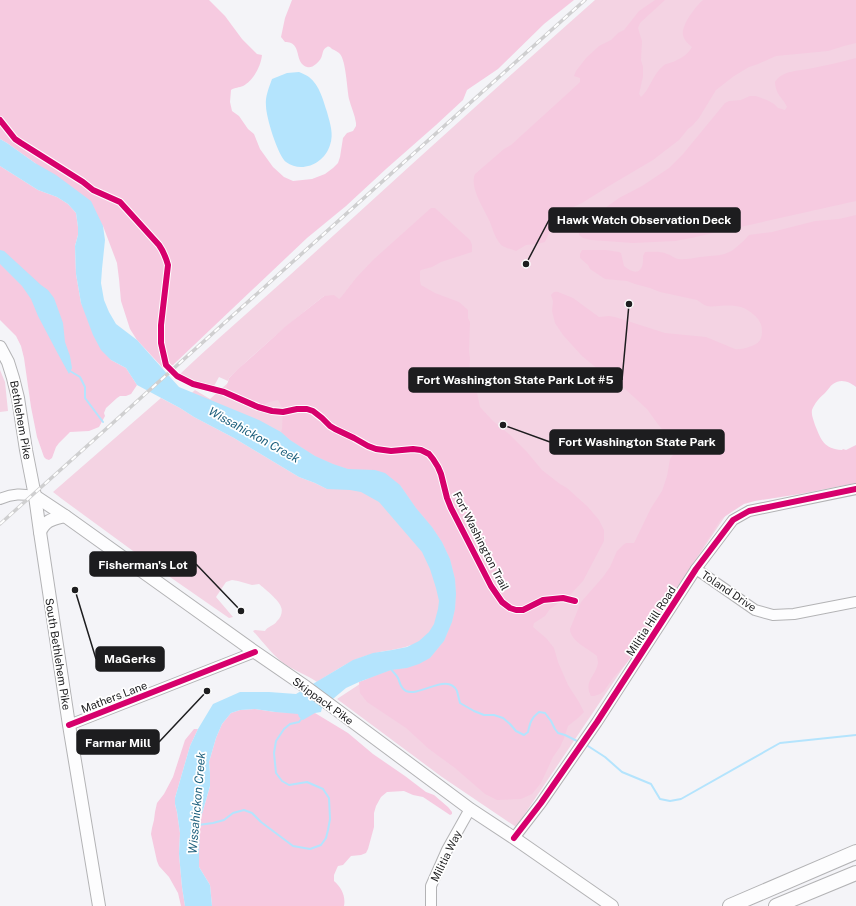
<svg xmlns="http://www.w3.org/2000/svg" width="856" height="906" viewBox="0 0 856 906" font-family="'Public Sans',sans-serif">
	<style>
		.green { fill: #f4d3e3 }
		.forest { fill: #f6cae0 }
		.water { fill: #b4e4fd }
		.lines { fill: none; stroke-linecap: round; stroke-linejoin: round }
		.stream { stroke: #b4e4fd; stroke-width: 2 }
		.minor-casing { stroke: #b3b3b5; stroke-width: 12 }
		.major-casing { stroke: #b3b3b5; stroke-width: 14 }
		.highway-casing { stroke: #b3b3b5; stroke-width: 16 }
		.minor { stroke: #fdfdfe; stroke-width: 10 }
		.major { stroke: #fdfdfe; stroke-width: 12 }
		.highway { stroke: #fdfdfe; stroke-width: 14 }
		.rail-casing { stroke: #cfcfd0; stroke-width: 3.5 }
		.rail { stroke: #fff; stroke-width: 2; stroke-dasharray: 6; stroke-linecap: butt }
		.cycleway-casing { stroke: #fff; stroke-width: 8 }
		.cycleway { stroke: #d6006c; stroke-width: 6 }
		.labels { text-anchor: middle; stroke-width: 3.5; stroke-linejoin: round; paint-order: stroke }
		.street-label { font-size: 11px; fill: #1d1d1f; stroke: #fff }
		.water-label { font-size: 12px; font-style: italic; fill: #1c5f7c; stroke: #fff }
		.leader { fill: none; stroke: #1d1d1f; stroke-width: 1.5 }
		.callout-dot { fill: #1d1d1f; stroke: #fff; stroke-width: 1.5 }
		.callout { fill: #1d1d1f; stroke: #1d1d1f; stroke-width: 1.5 }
		.callout-label { font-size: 12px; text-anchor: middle; font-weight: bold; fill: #fff }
	</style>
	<rect width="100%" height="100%" fill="#f4f4f8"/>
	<g class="green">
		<path d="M595,0H856V300L732,506L516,827L442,777L337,699L407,653L411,645C398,650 385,650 372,654C351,659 335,671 317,682C307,675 296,671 286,665C275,658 262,641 253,631L255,630L265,631C268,626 274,626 277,621C281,618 283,611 281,607C280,601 264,588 259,584L252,585L238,581L232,580L226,582L216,597L233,617L229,618L144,559L62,499L53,492L161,398L180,408L194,417L234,438L299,477L315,483L327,489L181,403L195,390L210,399L325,296H324C291,322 259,349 229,378L228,381L219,377L214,386C202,386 190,382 180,374C216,340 253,308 290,275C391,183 492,91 595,0Z"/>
		<polygon points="0,370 5,382 8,411 0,412"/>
	</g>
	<g class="forest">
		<path d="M0,0H209L225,16L242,39L257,54L262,55C261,66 253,81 243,86C239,88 235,87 231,90L230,102L232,111L239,116L248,129L254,134L260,149L273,167L284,177L293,181L312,179L325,174L333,168L338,163L340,157L343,138L347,133L353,131L356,126V123C355,115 351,107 349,99C347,89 346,61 340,54C338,52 335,50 332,49C330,47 329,46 327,47C322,49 323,55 321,58C319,62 312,69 307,67C295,63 301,48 291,43C289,42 287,42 285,42L281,37L285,18L292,0H574L544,24L498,69L467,90L463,100L436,125L386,169L346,206L307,238L173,365L163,368L137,340L130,329L121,301L119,279L117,263L103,226L35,163L7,143L0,139Z"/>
		<path d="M655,0H665L640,23L638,28L642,41L641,60L643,67V76L639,94L641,97C651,88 652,75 663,66C666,63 671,63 675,61C682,58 688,54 692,47C688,44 684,40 683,35C681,25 696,6 703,0H856V43L844,46L828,51L776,56L758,64L749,67L734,76L716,90L699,118L693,125L688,129L679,140L653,160L609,186L582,203L564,211L551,228L545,242L537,244L526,245L516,251C511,249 505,248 501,245C495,238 493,230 490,222C485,210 469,188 475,174L504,149L511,145L578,84L580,82V78L574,76L576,71L586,58L599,46L611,40L618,33L624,30L639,11Z"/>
		<path d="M856,58V201L691,238L675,241L633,243L591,240L583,238L579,235L578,225L583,219L605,208L619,198L642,186L669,168L683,154L725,103L729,101L741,100L750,96H756L767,100L774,104L778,108L785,110L787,107C782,96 776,96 775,82C782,70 800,71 813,68C827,65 842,62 856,58Z"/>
		<polygon points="0,166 38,190 57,197 68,204 76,213 78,227 78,235 75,246 76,274 81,303 111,360 126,368 137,385 131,394 126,396 120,396 117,398 106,408 104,413 105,416 99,427 89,431 70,432 59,443 56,447 52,458 49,460 46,459 44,457 37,437 31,407 24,358 21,346 16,336 0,320"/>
		<polygon points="431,208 435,208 470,240 472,245 472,252 441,262 432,267 421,270 420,271 420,281 421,285 435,293 459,302 468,310 468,318 470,322 469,351 470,359 469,376 476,388 480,407 493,421 509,434 527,452 542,470 560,484 567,488 588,507 599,520 604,530 604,541 583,581 571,594 550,609 545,616 534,623 533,627 546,638 554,648 558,662 568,685 579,702 584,712 578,718 568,726 564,738 560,747 553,757 541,783 532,794 521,799 497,800 485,794 455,768 429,749 406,728 367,702 360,693 359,682 391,670 407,668 430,658 444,641 452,622 455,609 456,594 455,579 450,559 442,542 432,527 416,508 400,485 375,470 348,469 333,464 315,456 290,440 281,432 282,429 283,409 278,400 269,402 261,406 227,392 226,389 229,378 238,369 286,326 324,296 334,295 339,299 342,296 356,278 373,260"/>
		<path d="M856,215V387C850,382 841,378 833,384C830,386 828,390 825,393C820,397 814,404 812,410C811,415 814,421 815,425C821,440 824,449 842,450L843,449L846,450L856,445V483L800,494L755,501L744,504L721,519L690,568L647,630L636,651L625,665L613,678L604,691L600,694L594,696H591C583,681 596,676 598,663C598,661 597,657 597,656C589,649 570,641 570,629L581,602L603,577L610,567L617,551L623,545L626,543H634L635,541L651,508L662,491L667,476L670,459L675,452L674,444L657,423L647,409L613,378L599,370L582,356L563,335L555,323L552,311L553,301L551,295C553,292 555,291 558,292L573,298L599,317L609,316L615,317L665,333L706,337L735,349C742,350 750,347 756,344C761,341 762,336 762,331C762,324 759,319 754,315C743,305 733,305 719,306C715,306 711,307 707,306C703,305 701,302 697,300L660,292L650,288L635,284L627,281L605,279L590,269L588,265L580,258V254L582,250H606L619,252L621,253L624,266C637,277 644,271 643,256L645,252C652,252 661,251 667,254C671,255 674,258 678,259C685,260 693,258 700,257C717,255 727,257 740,244C744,241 746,238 749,235L772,232L815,221L839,219Z"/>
		<path d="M255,709L275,712L315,713L348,733L373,754L405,776L426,792L434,795L448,807L452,812V814L450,815L423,797L413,795L404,791L387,792L381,797L376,806L374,813V827L368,849L366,853L361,855L351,856L343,865L338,866L337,868L334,875V881C341,887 346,896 344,906H212L210,885L199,867V834L200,821L210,786V773L209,762L216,738L222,724L231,713L240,710Z"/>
		<polygon points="194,729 198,729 190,746 175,798 175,804 177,812 180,833 179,854 182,887 185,906 181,906 178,893 169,877 159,866 157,861 151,834 152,828 154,820 155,812 157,803 164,794 173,777 185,740"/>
	</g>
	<g class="water">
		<path d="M299,72C302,73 306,75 309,77C320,86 323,100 327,112C330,123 334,134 330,145C325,163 302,174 286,162C278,156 266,117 266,106C265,96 269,88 272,79L287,73Z"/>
		<polygon points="0,139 7,143 35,163 56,175 91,201 103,226 105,240 102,269 101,283 104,300 109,312 116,324 137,340 179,387 259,420 281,432 290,440 315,456 333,464 348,469 375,470 385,473 400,485 416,508 432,527 442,542 450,559 455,579 456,594 455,609 452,622 444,641 430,658 419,664 407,668 391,670 359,682 346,688 322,708 321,712 315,713 303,720 299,717 298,714 275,712 255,709 240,710 231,713 222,724 216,738 209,762 210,773 210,786 200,821 199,854 199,867 210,885 212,906 185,906 182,887 179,854 180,833 177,812 175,804 175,798 190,746 198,729 213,704 240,692 269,692 296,694 353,660 373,653 392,650 407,647 419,641 429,632 434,624 438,609 439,601 436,588 430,569 422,552 379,502 361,492 350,490 327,489 315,483 299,477 234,438 194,417 180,408 137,385 126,368 111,360 101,350 93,335 81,303 76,274 75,246 78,235 78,227 76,213 68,204 57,197 38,190 0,166"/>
		<polygon points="0,250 4,251 41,285 48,290 54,298 58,309 63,323 65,342 70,356 72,368 69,374 58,354 38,316 31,299 22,286 0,264"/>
	</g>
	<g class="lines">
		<g class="stream">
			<polyline points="70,370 70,371 80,377 85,387 85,398 103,422"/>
			<path d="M390,668C392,671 396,674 398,678C400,682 400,688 406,691C420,697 448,672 457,691C458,695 459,699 460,703L474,711L484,715H494L503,718L510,724L516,731L524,735L528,732C530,723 531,718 539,712L545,713L551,721L555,729L558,733L565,735L577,741"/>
			<polyline points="588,746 605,757 622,772 651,784 660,799 670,801 681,799 780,743 856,735"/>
			<polyline points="198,825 213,823 224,820 233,813 244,810 252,813 261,822 293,846 310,849 321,845 326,838 328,830 330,819 329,798 323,789 307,782 289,785 282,781 276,773 274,753 276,741 284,729 290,724 299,722 302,718"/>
		</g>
		<g class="minor-casing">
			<g id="minor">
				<path d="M0,499C13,493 22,494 35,496"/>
				<polyline points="696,569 755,610 773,615 794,614 856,602"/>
				<polyline points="69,725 255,652"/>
				<polyline points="514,838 541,803 597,722 696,569 733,520 749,511 856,489"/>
				<polyline points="431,906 431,886 447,850 470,809"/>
			</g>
		</g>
		<g class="major-casing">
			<g id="major">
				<polyline points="0,347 8,362 13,378 18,398 26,450 35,496 40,532 69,725 99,906"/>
				<polyline points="35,496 65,516 255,652 306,687 470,809 514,838 612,906"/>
				<path d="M40,532C45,520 53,519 65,516"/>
			</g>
		</g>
		<g class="highway-casing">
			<g id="highway">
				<polyline points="730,906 856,852"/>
				<polyline points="776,906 856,873"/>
			</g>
		</g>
		<use href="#minor" class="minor"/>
		<use href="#major" class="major"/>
		<use href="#highway" class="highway"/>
		<g class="rail-casing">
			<polyline id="rail" points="0,524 585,0"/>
		</g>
		<use href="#rail" class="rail"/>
		<g class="cycleway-casing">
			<g id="cycleway">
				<path d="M0,120L15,139L21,143L83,182L93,190L120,202L159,245C164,252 166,258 168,265L161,325V343L166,365L177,376L193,384L224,392L258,407L272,411L283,412L297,409H307L313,411L322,418L330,426L335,429L354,438L368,446L376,449L391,451L413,449L421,450L429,454L433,459L438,467L441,474L447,498L451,508L491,586L502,602L510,608L516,610H523L543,600L563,598L575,601"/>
				<polyline points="69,725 255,652"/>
				<polyline points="514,838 541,803 597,722 696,569 733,520 749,511 856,489"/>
			</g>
		</g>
		<use href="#cycleway" class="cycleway"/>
	</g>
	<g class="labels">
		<g class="street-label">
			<text transform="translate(21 420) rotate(80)" y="4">Bethlehem Pike</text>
			<text transform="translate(481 541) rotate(63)" y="4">Fort Washington Trail</text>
			<text transform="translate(729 591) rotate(34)" y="4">Toland Drive</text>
			<text transform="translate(651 621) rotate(-57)" y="4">Militia Hill Road</text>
			<text transform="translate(58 654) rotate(81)" y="4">South Bethlehem Pike</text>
			<text transform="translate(114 697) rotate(-21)" y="4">Mathers Lane</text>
			<text transform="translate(323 701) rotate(36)" y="4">Skippack Pike</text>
			<text transform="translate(446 856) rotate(-64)" y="4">Militia Way</text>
		</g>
		<g class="water-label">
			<text transform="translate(254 435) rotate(29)" y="4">Wissahickon Creek</text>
			<text transform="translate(197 803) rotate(-85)" y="4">Wissahickon Creek</text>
		</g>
	</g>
	<path class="leader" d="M526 264L549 220M629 304L622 380M503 425L550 442M241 611L196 564M75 590L96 659M207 691L159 742"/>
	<g class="callout-dot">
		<circle cx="526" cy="264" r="4"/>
		<circle cx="629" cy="304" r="4"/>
		<circle cx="503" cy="425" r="4"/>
		<circle cx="241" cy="611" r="4"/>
		<circle cx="75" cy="590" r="4"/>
		<circle cx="207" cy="691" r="4"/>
	</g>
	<g class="callout">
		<rect x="549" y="208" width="191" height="24" rx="4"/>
		<rect x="409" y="368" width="213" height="24" rx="4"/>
		<rect x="550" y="430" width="174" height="24" rx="4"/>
		<rect x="90" y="552" width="106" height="24" rx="4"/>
		<rect x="96" y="647" width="68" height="24" rx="4"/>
		<rect x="77" y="730" width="82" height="24" rx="4"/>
	</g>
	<g class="callout-label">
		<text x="644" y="224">Hawk Watch Observation Deck</text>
		<text x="515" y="384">Fort Washington State Park Lot #5</text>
		<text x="637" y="446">Fort Washington State Park</text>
		<text x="143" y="569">Fisherman's Lot</text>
		<text x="130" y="663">MaGerks</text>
		<text x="118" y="747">Farmar Mill</text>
	</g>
</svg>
